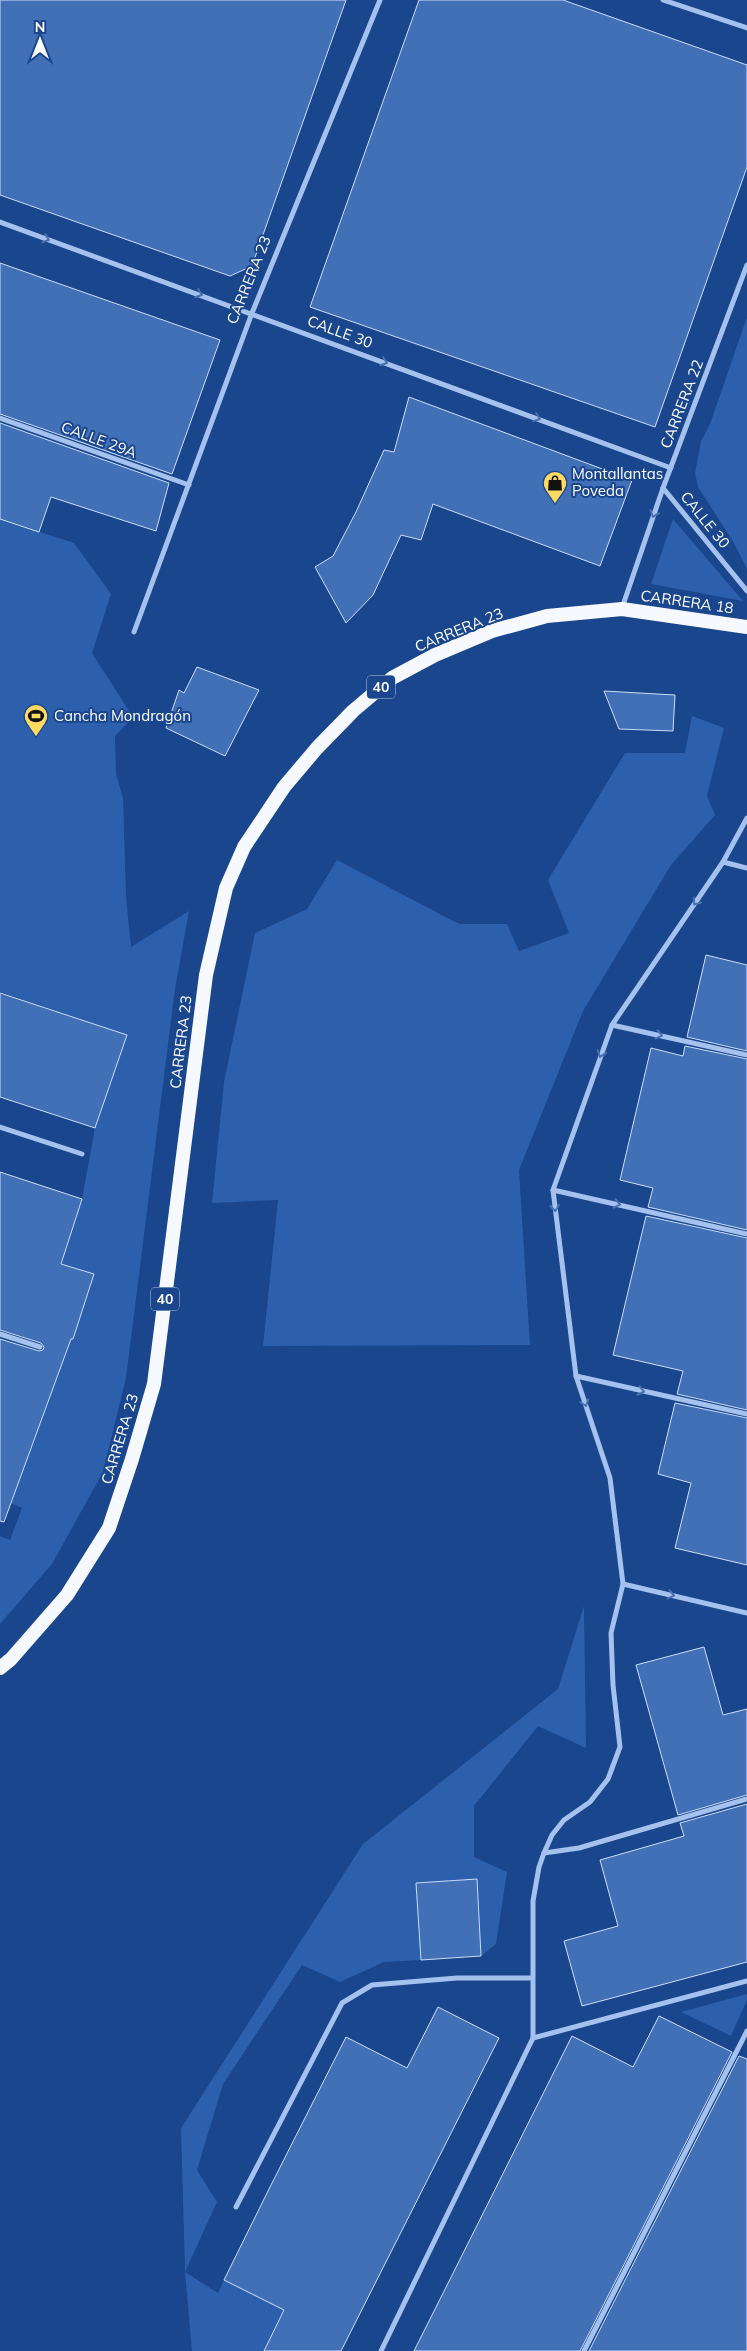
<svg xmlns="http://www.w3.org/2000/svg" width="747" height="2351" viewBox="0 0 747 2351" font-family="Mulish,sans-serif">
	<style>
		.green { fill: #2c5fac }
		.building { fill: #4270b6; stroke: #cbdefa }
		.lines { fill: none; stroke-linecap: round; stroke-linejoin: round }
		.minor { stroke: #a5c2ee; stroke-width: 5 }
		.trunk { stroke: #f6f9ff; stroke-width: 14 }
		.oneway { stroke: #4a71af }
		.labels { text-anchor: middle; stroke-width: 4; stroke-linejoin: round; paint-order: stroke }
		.shield { fill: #19468d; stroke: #bac8dd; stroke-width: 1 }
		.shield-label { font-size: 14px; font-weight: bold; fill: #fff }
		.street-label { font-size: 15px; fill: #fff; stroke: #19468d }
		.poi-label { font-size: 15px; fill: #fff; stroke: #19468d; text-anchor: start }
	</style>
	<rect width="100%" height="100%" fill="#19468d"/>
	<g class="green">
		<polygon points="747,317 747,569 734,543 698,487 695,473 701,441 710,424"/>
		<polygon points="0,519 74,543 111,594 92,653 133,717 115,736 116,774 123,798 126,897 131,947 189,911 175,989 126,1378 103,1472 52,1564 0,1624 0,1536 10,1540 22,1508 10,1503 93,1274 61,1264 82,1199 95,1128 126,1035 0,992"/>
		<polygon points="673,519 743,601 651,584"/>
		<polygon points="692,716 724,728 707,796 715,815 671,865 583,1011 519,1170 530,1345 263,1346 278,1200 212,1203 224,1082 255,933 307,909 337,860 459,924 507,924 519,951 569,933 548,880 625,753 685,753"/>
		<polygon points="584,1606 586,1748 538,1726 474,1806 474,1857 507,1872 496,1944 481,1956 477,1879 416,1883 421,1960 384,1962 340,1982 302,1965 223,2084 197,2170 217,2202 185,2272 218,2293 224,2280 284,2310 264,2351 192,2351 185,2272 181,2128 363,1844 558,1689"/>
		<polygon points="747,1994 747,2000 731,2036 681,2012"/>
	</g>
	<g class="building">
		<polygon points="0,0 346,0 252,266 230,276 0,195"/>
		<polygon points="419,0 563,0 747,65 747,167 655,427 310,307"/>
		<polygon points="0,263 220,340 172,474 0,414"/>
		<polygon points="409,397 632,480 600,566 433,504 421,540 401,535 373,595 346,623 315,567 333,556 356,512 384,450 394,452"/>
		<polygon points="0,423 169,483 156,531 51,497 39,532 0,519"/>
		<polygon points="197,667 259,690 225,756 166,728 179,690 184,693"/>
		<polygon points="604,691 675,695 673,731 619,729"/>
		<polygon points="706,955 747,965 747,1051 687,1037"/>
		<polygon points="0,993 127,1035 95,1128 0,1097"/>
		<polygon points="685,1046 747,1059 747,1230 648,1207 653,1188 620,1180 651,1048 683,1056"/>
		<polygon points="0,1172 82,1199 61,1264 94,1274 73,1339 71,1339 4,1522 0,1521 0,1339 39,1351 43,1350 44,1347 41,1343 0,1330"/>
		<polygon points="646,1216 747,1238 747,1410 677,1394 683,1371 613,1355"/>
		<polygon points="675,1403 747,1418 747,1565 675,1548 691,1483 658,1474"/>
		<polygon points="704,1647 723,1715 747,1709 747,1795 678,1815 636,1665"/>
		<polygon points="747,1804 747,1962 582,2006 564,1941 618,1926 600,1860 684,1836 680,1823"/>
		<polygon points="477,1879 481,1956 421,1960 416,1883"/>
		<polygon points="438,2007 499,2038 443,2149 341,2351 264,2351 284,2310 224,2280 269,2189 346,2037 407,2068"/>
		<polygon points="659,2016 732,2052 580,2351 414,2351 572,2036 633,2067"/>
		<polygon points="739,2056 747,2059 747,2351 589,2351"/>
	</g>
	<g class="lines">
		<g class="minor">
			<polyline points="663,0 747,28"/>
			<polyline points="0,222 671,468"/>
			<polyline points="0,418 189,485"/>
			<polyline points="663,488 747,591"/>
			<polyline points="622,608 663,488 747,265"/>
			<polyline points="134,632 252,313 380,0"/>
			<polyline points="723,862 747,868"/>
			<polyline points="612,1025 747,1055"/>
			<polyline points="0,1127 82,1154"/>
			<polyline points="553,1190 747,1234"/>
			<polyline points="0,1334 40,1347"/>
			<polyline points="576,1376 747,1414"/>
			<polyline points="623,1584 747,1613"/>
			<polyline points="544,1853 579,1848 747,1799"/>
			<polyline points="533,2038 747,1981"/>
			<polyline points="236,2207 342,2003 372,1985 457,1978 532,1978"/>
			<polyline points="381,2351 533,2038 533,1901 539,1867 544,1853 552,1835 564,1820 590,1802 608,1779 620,1747 613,1685 611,1633 623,1584 610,1478 576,1376 553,1190 612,1025 723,862 747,818"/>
			<polyline points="584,2351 747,2031"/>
		</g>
		<polyline class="trunk" points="0,1668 11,1659 67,1595 109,1528 132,1459 154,1384 206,975 226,888 244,847 284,787 317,748 353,711 392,678 435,655 492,631 547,616 622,609 747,627"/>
	</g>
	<defs><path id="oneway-chevron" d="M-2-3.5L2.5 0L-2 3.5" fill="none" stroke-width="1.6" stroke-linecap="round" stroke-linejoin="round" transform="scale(1.25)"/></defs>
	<g class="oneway">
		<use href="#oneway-chevron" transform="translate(46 239) rotate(20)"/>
		<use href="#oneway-chevron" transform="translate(199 294) rotate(20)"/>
		<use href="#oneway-chevron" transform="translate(384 362) rotate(20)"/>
		<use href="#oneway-chevron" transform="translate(537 418) rotate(20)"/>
		<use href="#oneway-chevron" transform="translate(654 514) rotate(109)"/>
		<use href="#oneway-chevron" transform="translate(696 902) rotate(125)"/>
		<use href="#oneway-chevron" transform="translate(659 1035) rotate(13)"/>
		<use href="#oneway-chevron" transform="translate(601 1054) rotate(110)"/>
		<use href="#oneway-chevron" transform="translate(617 1204) rotate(13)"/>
		<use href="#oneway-chevron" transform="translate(555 1208) rotate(83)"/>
		<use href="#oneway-chevron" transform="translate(641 1391) rotate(12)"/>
		<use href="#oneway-chevron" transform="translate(585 1403) rotate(72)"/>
		<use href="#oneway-chevron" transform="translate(671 1595) rotate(13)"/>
	</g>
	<defs>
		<g id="shop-pin" transform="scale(1.25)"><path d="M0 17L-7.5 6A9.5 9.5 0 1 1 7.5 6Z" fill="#ffda62" stroke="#19468d"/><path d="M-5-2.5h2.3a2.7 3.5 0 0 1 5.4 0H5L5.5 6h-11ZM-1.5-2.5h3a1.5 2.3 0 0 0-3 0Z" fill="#111"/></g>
		<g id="stadium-pin" transform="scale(1.25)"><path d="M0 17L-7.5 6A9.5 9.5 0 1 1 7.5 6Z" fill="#ffda62" stroke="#19468d"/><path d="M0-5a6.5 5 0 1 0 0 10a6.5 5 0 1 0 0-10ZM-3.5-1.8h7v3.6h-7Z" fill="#111"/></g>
	</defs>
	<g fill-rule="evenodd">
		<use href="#shop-pin" x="555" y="483"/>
		<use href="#stadium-pin" x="36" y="716"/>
	</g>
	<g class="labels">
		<g class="shield">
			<rect x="367" y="675.5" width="28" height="23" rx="4"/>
			<rect x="151" y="1287.5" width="28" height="23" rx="4"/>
		</g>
		<g class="shield-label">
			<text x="381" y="692">40</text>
			<text x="165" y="1304">40</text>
		</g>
		<g class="street-label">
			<text transform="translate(249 280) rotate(-68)" y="5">CARRERA 23</text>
			<text transform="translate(340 332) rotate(20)" y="5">CALLE 30</text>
			<text transform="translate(682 404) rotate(-69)" y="5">CARRERA 22</text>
			<text transform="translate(99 440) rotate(20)" y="5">CALLE 29A</text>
			<text transform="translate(705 520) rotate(51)" y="5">CALLE 30</text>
			<text transform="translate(687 602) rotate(8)" y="5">CARRERA 18</text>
			<text transform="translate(459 630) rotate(-22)" y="5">CARRERA 23</text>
			<text transform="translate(181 1042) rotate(-83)" y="5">CARRERA 23</text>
			<text transform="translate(120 1439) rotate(-73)" y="5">CARRERA 23</text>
		</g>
		<g class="poi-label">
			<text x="572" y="479">Montallantas<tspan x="572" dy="17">Poveda</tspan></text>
			<text x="54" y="721">Cancha Mondragón</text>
		</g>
	</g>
	<g transform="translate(40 40)" stroke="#19468d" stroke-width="4" paint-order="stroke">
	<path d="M0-4L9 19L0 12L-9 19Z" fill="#ffffff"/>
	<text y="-8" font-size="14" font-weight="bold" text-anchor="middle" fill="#ffffff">N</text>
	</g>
</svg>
